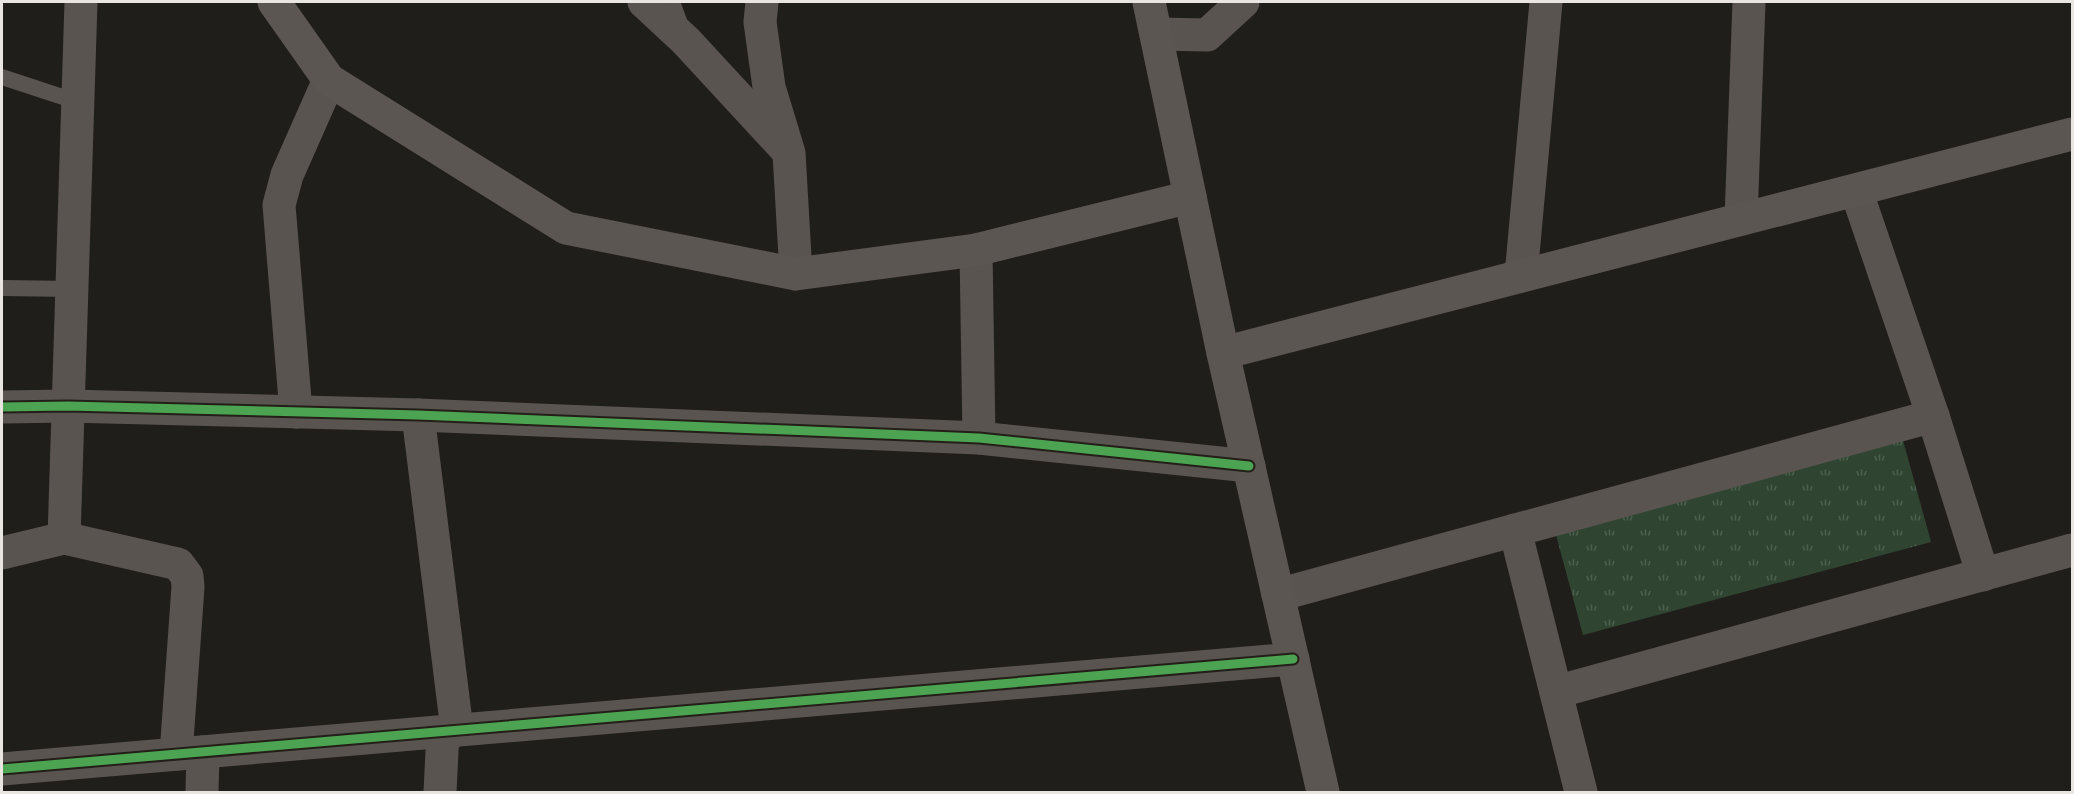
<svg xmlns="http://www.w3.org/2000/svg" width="2074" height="794" viewBox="0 0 2074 794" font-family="'Source Sans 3',sans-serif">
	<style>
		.grass { fill: url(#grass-tufts) }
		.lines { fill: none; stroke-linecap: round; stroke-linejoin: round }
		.lane { stroke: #5a5451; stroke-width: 16 }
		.street { stroke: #5a5451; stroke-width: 33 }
		.secondary { stroke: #5c5652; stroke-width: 33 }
		.cycleway-casing { stroke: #231f18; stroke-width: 13 }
		.cycleway { stroke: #4ca352; stroke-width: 9 }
	</style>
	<defs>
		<pattern id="grass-tufts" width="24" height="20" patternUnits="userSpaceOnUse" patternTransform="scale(1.5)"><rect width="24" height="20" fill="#2f4531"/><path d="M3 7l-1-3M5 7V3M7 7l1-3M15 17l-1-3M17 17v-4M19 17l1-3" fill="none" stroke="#4d604f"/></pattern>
	</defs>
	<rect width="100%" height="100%" fill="#201e1b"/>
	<polygon class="grass" points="1899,426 1931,542 1583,635 1552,520"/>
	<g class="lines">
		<g class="lane">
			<polyline points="672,2 682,29"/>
			<polyline points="2,77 78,102"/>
			<polyline points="2,288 72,289"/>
		</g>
		<g class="street">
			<polyline points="644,2 686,41 784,147"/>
			<polyline points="762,2 760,22 769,87 789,153 796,274"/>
			<polyline points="1156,34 1207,35 1243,2"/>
			<polyline points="1856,190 1933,416 1983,575"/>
			<polyline points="1741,219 1749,2"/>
			<polyline points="976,250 979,438"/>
			<polyline points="1521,276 1546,2"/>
			<polyline points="2,407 68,406 418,415 979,438 1249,466"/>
			<polyline points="296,412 279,205 287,175 329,80"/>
			<polyline points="418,415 457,730"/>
			<polyline points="1515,530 1581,792"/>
			<polyline points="64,538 81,2"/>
			<polyline points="2,553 64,538 178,564 187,576 188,587 176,754"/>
			<polyline points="1278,595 1933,416"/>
			<polyline points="1556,692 2072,550"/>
			<polyline points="2,769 1293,659"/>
			<polyline points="202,792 203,752"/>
			<polyline points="440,792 443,732"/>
		</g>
		<g class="secondary">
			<polyline points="274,2 329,80 566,228 796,274 976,250 1190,197"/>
			<polyline points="1149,2 1223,353 1323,792"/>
			<polyline points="1223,353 2072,134"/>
		</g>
		<g class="cycleway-casing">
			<g id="cycleway">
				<polyline points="2,407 68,406 418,415 979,438 1249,466"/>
				<polyline points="2,769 1293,659"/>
			</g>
		</g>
		<use href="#cycleway" class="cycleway"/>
	</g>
	<rect width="2074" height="794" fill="none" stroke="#e9e6e2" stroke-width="6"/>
</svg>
